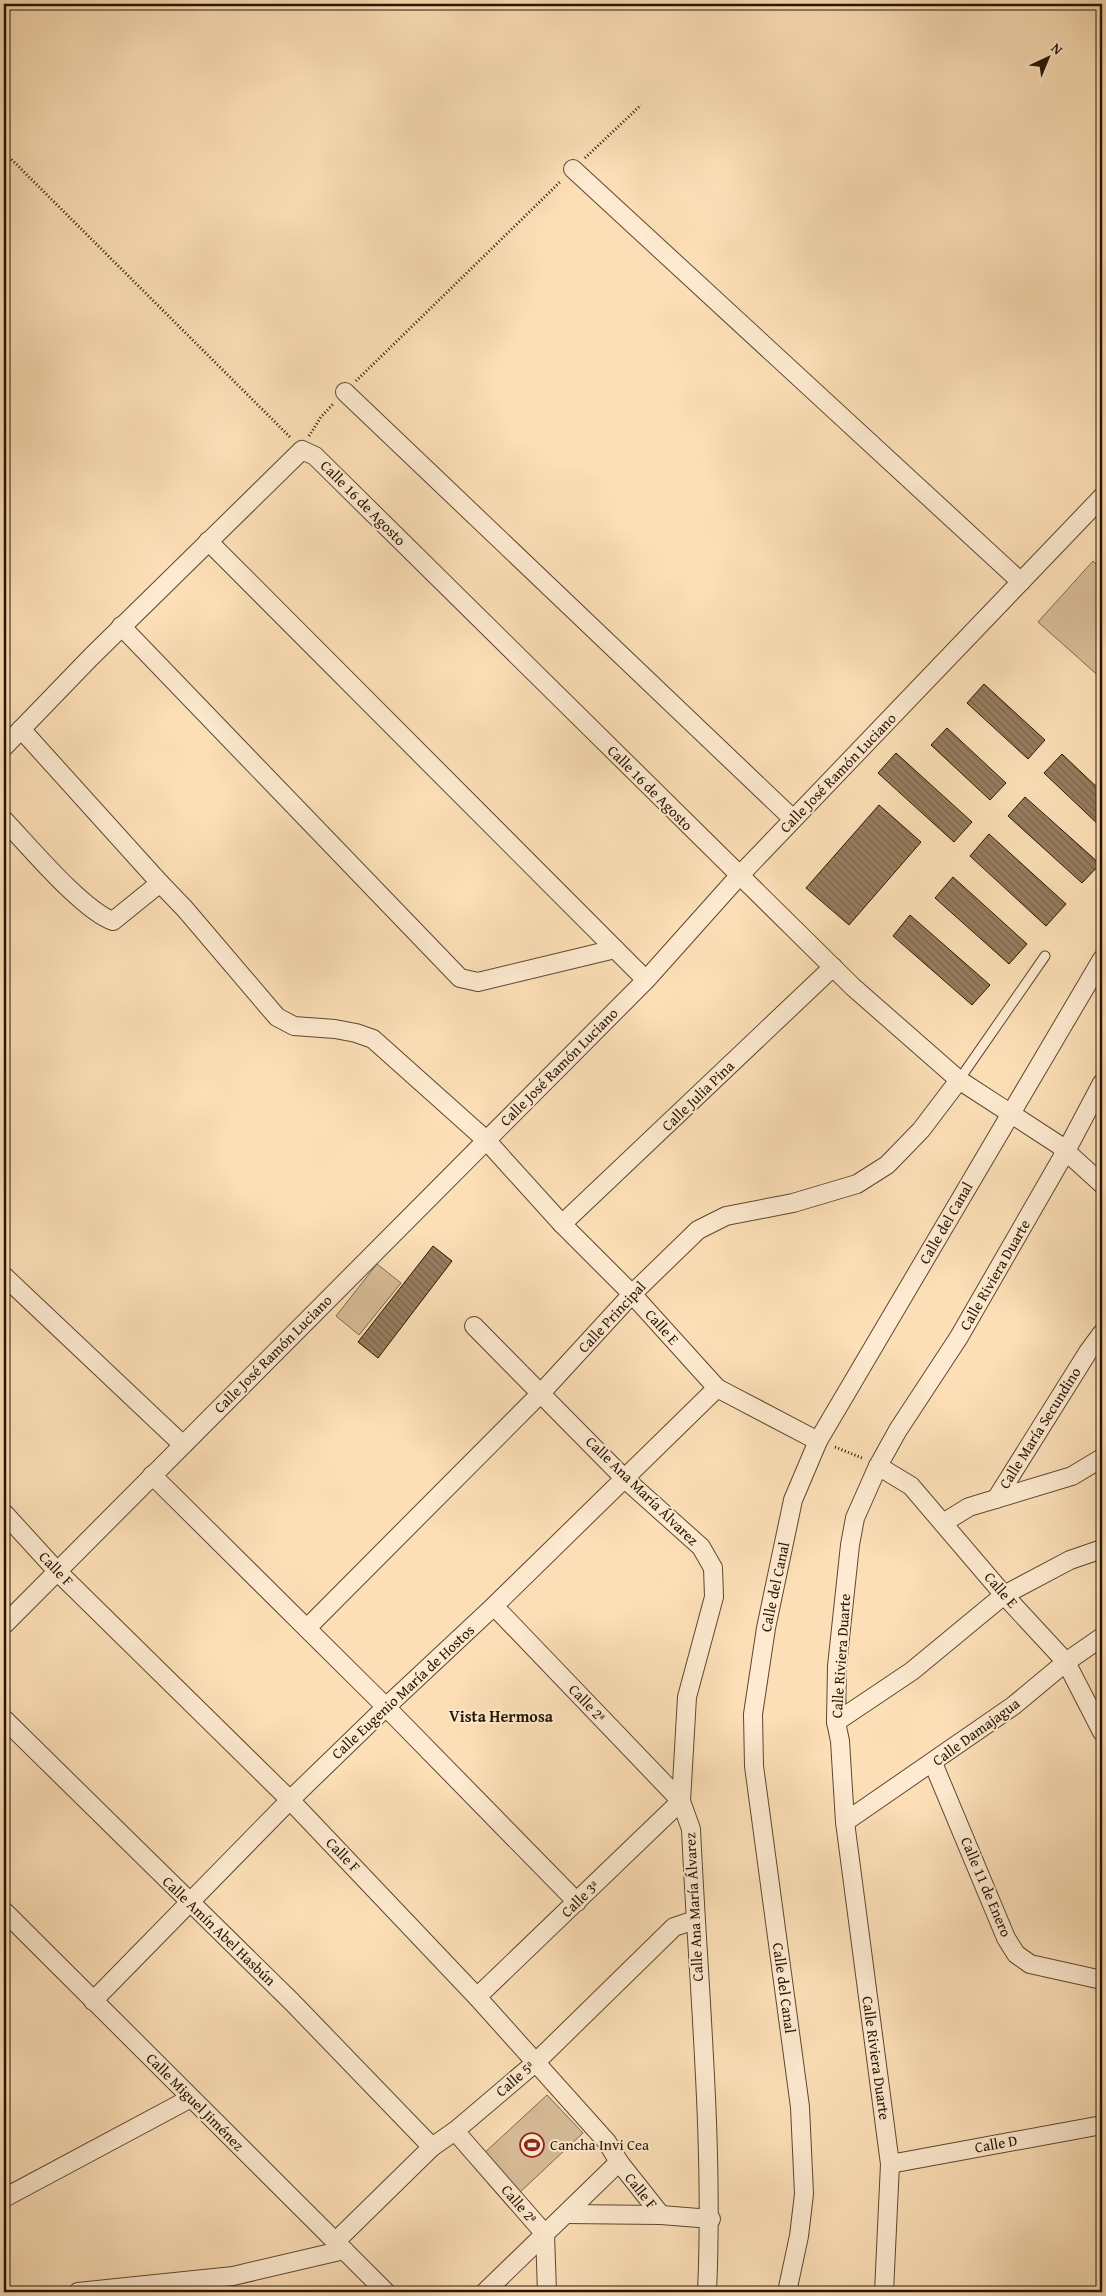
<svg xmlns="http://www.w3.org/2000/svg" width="1106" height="2296" viewBox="0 0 1106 2296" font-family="'Gentium Book Plus',serif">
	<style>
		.pitch { fill: #d8bc98; stroke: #80684c }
		.building { fill: url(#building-back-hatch); stroke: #291400 }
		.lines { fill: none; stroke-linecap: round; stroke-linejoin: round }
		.service-casing { stroke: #5e472e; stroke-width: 11 }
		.minor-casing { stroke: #5e472e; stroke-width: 20 }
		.path { stroke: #291400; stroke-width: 3; stroke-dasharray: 1 2.5; stroke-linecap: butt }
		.service { stroke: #fdead0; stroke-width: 9 }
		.minor { stroke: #fdead0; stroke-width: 18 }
		.labels { text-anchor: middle; stroke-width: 4; stroke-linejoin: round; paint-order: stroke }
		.street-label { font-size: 15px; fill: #291400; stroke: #fdead0 }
		.poi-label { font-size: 15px; fill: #291400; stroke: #fdead0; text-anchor: start }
		.neighbourhood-label { font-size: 16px; font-weight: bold; fill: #291400; stroke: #fdead0 }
	</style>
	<defs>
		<pattern id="building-back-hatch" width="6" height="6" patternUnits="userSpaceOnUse" patternTransform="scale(1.25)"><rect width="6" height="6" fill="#977e5f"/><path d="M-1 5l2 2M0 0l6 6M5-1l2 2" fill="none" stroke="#7b664c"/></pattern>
	</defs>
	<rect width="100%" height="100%" fill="#fcdfb7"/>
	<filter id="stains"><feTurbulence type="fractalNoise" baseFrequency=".004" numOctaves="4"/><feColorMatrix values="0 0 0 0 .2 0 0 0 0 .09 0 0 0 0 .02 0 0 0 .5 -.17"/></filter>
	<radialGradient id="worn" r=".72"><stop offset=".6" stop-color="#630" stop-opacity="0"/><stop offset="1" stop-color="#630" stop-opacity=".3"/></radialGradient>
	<g class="pitch">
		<polygon points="1093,561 1102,570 1102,679 1038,622"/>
		<polygon points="377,1264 401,1283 359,1335 336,1316"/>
		<polygon points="547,2095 583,2133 517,2195 481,2156"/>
	</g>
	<g class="building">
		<polygon points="984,684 1045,740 1028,759 967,703"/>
		<polygon points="947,728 1006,783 990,800 931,745"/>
		<polygon points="896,753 972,822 954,842 878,773"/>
		<polygon points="1062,754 1102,792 1102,828 1044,773"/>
		<polygon points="1025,797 1100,864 1082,883 1008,816"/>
		<polygon points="879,805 921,842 849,925 806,888"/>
		<polygon points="989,834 1066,904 1046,926 970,856"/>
		<polygon points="953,877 1027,944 1009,964 935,898"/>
		<polygon points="910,915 990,985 972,1005 893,936"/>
		<polygon points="433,1246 452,1261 378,1358 358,1342"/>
	</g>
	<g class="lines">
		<g class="service-casing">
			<polyline id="service" points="959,1080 1045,956"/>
		</g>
		<g class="minor-casing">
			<g id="minor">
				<polyline points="573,169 1021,582"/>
				<polyline points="345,392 793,819"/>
				<polyline points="208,541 646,980"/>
				<polyline points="121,626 460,978 478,982 615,949"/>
				<polyline points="21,729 160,883"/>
				<polyline points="4,747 91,657 302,450 315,456 853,987 959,1080 1059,1145 1102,1184"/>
				<path d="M4,820C28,845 83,911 113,921L160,883L185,909L277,1017L294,1026L335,1029L356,1033L373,1039L486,1140L562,1224L632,1294L717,1388L818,1441"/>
				<polyline points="562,1224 833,967"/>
				<polyline points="4,1276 183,1445"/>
				<path d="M474,1326L625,1479L701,1547L713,1568L714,1597L687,1697L681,1801L691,1829C698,1983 714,2138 707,2292"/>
				<polyline points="878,1466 911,1486 1004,1595 1066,1662 1102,1732"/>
				<polyline points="152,1475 386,1707 577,1902"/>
				<polyline points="996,1499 1088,1352 1102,1333"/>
				<polyline points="4,1513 57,1571 290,1800 477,1997 607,2142 619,2162 661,2215"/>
				<polyline points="943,1523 969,1507 1072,1476 1102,1458"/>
				<polyline points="4,1625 646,980 739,876 1102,497"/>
				<polyline points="307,1628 542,1392 632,1294 698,1230 726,1216 793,1203 857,1184 887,1165 921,1130 959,1080"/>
				<polyline points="4,1719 292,2002 432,2147"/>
				<polyline points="836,1722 912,1671 1004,1595 1070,1560 1102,1549"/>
				<polyline points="933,1763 1006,1938 1016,1954 1030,1964 1102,1980"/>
				<polyline points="845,1822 1013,1706 1066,1662 1102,1637"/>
				<polyline points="4,1911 386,2292"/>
				<polyline points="477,1997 681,1801 494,1606"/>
				<polyline points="93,2001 290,1800 386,1707 494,1606 717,1388"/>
				<polyline points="455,2131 545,2234 547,2292"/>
				<polyline points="890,2164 1102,2125"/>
				<polyline points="4,2198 191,2098"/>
				<polyline points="566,2214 661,2215 711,2219"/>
				<polyline points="335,2242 432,2147 455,2131 535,2063 674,1927 695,1920"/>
				<polyline points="78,2292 233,2276 344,2250"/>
				<polyline points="485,2292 619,2162"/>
				<polyline points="787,2292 799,2236 804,2194 800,2107 754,1766 753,1714 766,1628 793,1500 818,1441 1102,959"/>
				<polyline points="884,2292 890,2164 845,1822 840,1741 836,1722 837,1666 850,1545 855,1518 878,1466 898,1430 959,1337 1066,1151 1102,1083"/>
			</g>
		</g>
		<g class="path">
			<polyline points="4,152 290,437"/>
			<polyline points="585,158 641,105"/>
			<polyline points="356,381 561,181"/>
			<polyline points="309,436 321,417 334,403"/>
			<polyline points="835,1447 862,1458"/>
		</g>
		<use href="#service" class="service"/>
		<use href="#minor" class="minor"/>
	</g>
	<defs>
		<g id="stadium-ring" transform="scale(1.25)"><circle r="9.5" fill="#fdead0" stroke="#8f2418" stroke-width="1.5"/><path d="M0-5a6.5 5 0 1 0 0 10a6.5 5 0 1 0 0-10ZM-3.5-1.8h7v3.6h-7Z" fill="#8f2418"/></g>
	</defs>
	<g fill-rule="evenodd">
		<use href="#stadium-ring" x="532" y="2145"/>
	</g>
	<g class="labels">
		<g class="street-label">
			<text transform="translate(363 503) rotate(45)" y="5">Calle 16 de Agosto</text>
			<text transform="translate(838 773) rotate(-46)" y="5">Calle José Ramón Luciano</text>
			<text transform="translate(650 788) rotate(45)" y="5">Calle 16 de Agosto</text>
			<text transform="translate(559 1067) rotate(-45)" y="5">Calle José Ramón Luciano</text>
			<text transform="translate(698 1096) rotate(-44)" y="5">Calle Julia Pina</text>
			<text transform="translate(946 1223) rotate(-60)" y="5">Calle del Canal</text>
			<text transform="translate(995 1275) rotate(-60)" y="5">Calle Riviera Duarte</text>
			<text transform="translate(612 1317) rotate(-47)" y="5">Calle Principal</text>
			<text transform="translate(662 1327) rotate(48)" y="5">Calle E</text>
			<text transform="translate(273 1354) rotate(-45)" y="5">Calle José Ramón Luciano</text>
			<text transform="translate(1040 1428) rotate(-58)" y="5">Calle María Secundino</text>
			<text transform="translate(642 1491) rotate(44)" y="5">Calle Ana María Álvarez</text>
			<text transform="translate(56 1569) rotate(46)" y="5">Calle F</text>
			<text transform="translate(775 1587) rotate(-78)" y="5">Calle del Canal</text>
			<text transform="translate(1001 1590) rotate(49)" y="5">Calle E</text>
			<text transform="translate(841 1656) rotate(-86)" y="5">Calle Riviera Duarte</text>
			<text transform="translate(403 1692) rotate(-43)" y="5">Calle Eugenio María de Hostos</text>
			<text transform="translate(587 1703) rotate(46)" y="5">Calle 2ª</text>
			<text transform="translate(976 1732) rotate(-36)" y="5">Calle Damajagua</text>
			<text transform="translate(343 1855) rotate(46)" y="5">Calle F</text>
			<text transform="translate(986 1887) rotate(67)" y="5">Calle 11 de Enero</text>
			<text transform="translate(580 1899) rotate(-44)" y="5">Calle 3ª</text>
			<text transform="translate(694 1907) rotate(-93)" y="5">Calle Ana María Álvarez</text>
			<text transform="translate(219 1931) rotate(44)" y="5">Calle Amín Abel Hasbún</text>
			<text transform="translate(784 1988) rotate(82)" y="5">Calle del Canal</text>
			<text transform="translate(876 2058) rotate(82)" y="5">Calle Riviera Duarte</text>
			<text transform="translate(515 2079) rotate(-41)" y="5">Calle 5ª</text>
			<text transform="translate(195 2102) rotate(45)" y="5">Calle Miguel Jiménez</text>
			<text transform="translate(996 2144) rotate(-10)" y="5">Calle D</text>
			<text transform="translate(641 2191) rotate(51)" y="5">Calle F</text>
			<text transform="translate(519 2204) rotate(49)" y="5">Calle 2ª</text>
		</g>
		<g class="poi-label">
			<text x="550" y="2150">Cancha Invi Cea</text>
		</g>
		<g class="neighbourhood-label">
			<text x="501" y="1722">Vista Hermosa</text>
		</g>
	</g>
	<rect width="1106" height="2296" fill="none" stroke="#fcdfb7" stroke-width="20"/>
	<rect x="5" y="5" width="1096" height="2286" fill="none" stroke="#291400" stroke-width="2.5"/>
	<rect x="10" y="10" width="1086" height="2276" fill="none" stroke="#291400"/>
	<g transform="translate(1048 58) rotate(44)" stroke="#fdead0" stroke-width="4" paint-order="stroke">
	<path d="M0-4L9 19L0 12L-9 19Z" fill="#291400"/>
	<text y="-8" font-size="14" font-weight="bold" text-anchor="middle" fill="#291400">N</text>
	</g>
	<rect width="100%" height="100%" filter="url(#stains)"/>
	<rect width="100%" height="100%" fill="url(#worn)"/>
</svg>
